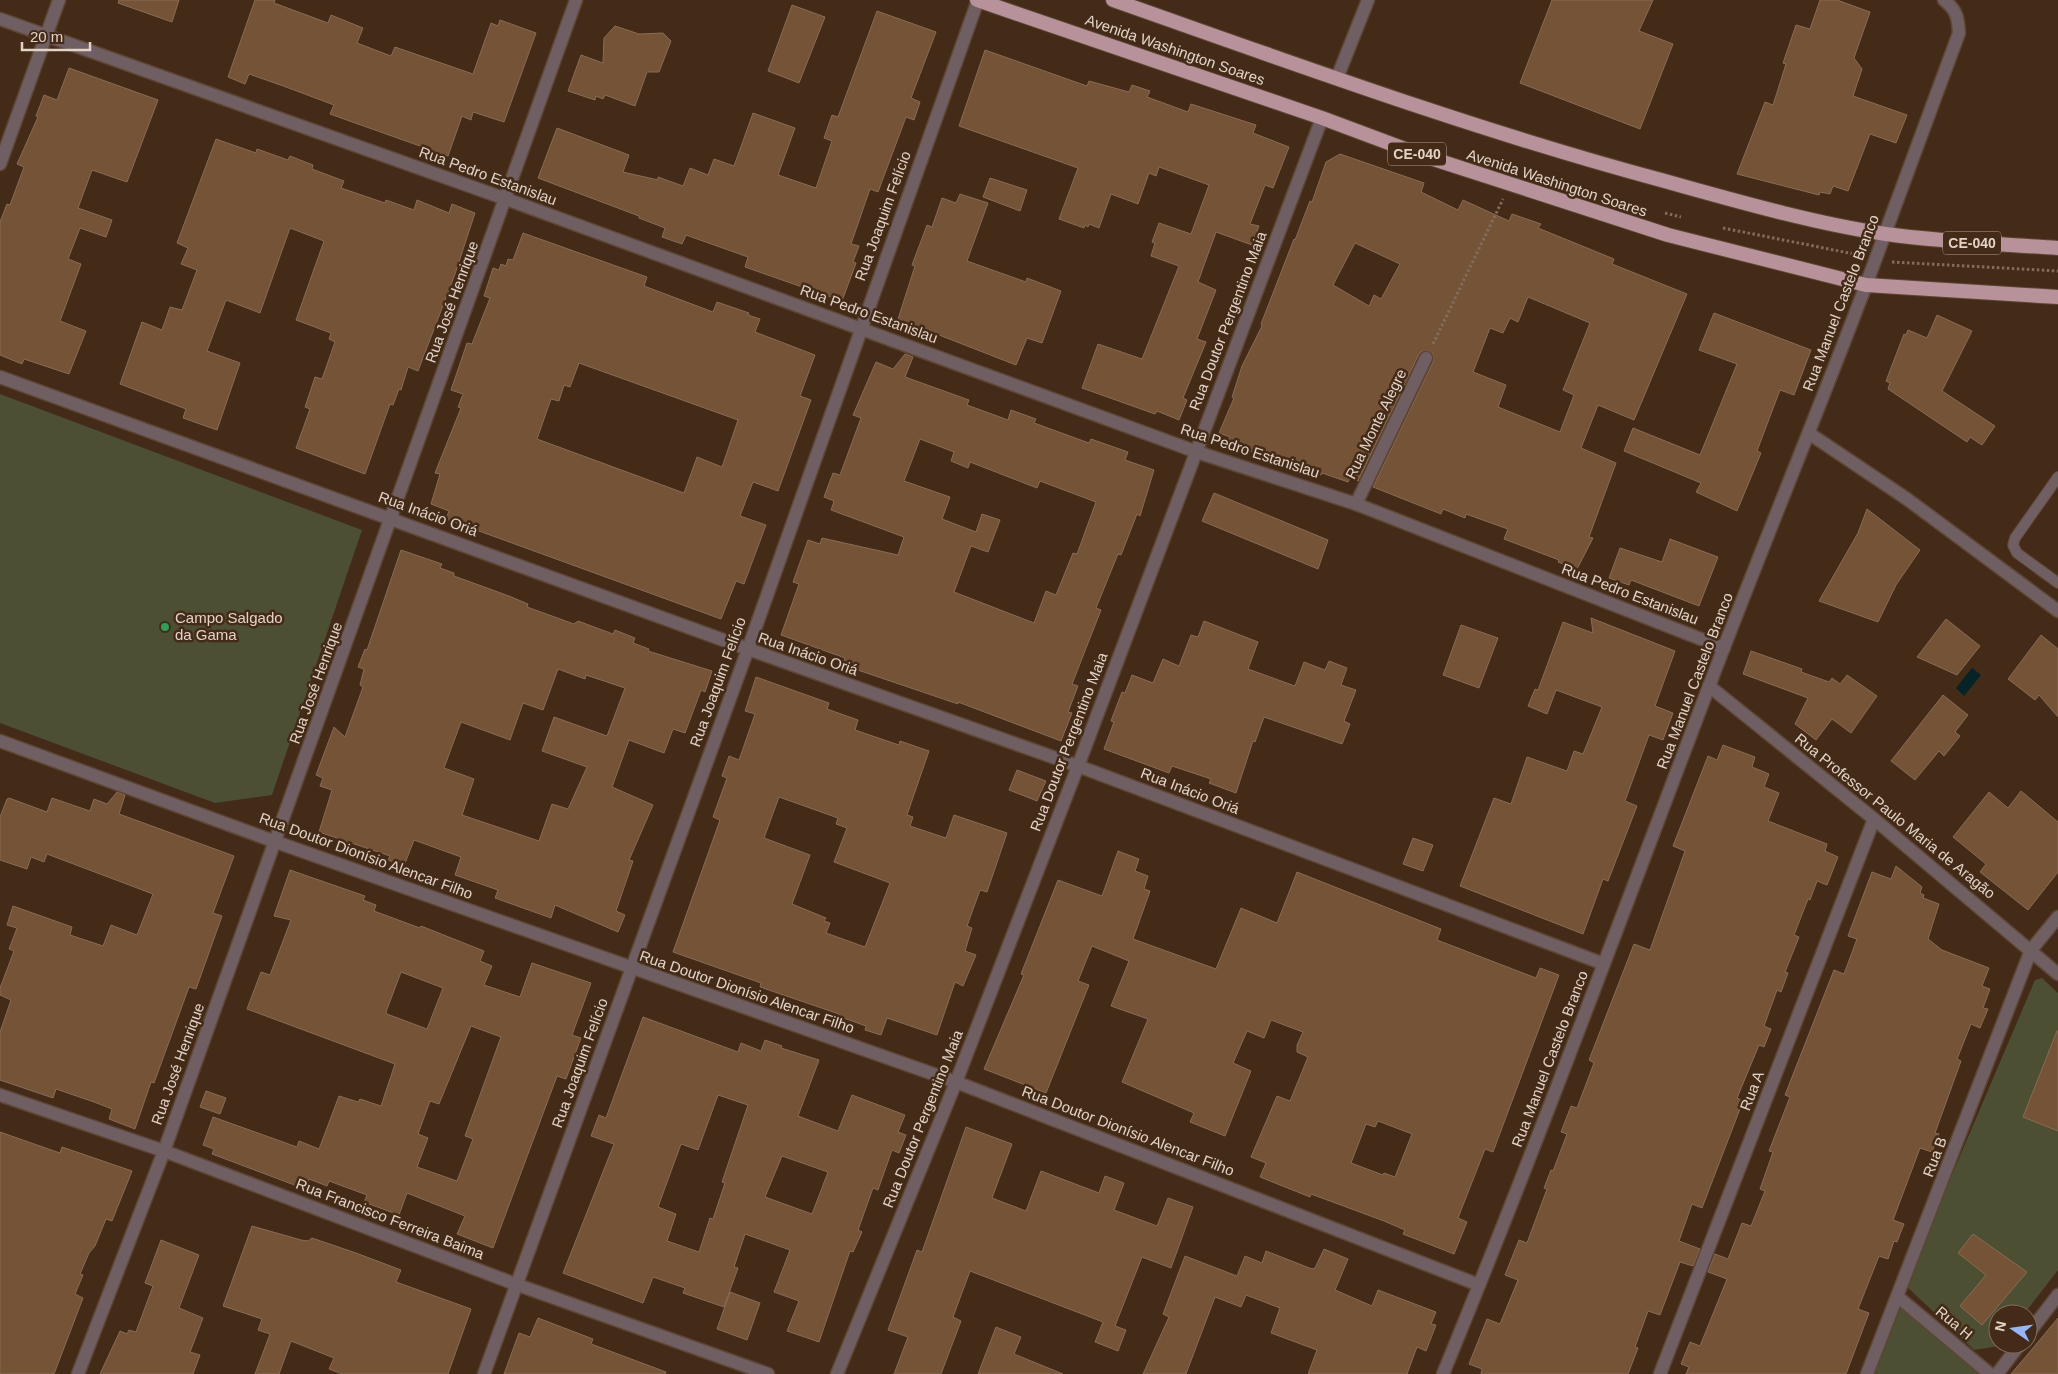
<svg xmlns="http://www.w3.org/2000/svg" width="2058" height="1374" viewBox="0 0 2058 1374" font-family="Arial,sans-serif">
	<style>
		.green { fill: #4c4f32 }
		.water { fill: #042428 }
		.building { fill: #755337; stroke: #886c56; fill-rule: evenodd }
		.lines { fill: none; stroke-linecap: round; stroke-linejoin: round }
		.service-casing { stroke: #5d4633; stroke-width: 12 }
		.minor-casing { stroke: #5d4633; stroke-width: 15 }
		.tertiary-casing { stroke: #5d4633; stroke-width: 15 }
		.trunk-casing { stroke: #5d4633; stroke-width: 16 }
		.path { stroke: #826d5c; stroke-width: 3; stroke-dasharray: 2.5 2.5; stroke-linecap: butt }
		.service { stroke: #6f5e62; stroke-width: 10 }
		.minor { stroke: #6f5e62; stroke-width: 12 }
		.tertiary { stroke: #6f5e62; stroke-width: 12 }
		.trunk { stroke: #b7929a; stroke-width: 14 }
		.leisure-dot { fill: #2e9e5b; stroke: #432b17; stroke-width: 2 }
		.labels { text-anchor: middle; stroke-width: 5; stroke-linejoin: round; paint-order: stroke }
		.shield { fill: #432b17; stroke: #b3a192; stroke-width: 1 }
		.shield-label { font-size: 14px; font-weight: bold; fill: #e3d3c7 }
		.street-label { font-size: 15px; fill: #e3d3c7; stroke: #432b17 }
		.poi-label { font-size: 15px; fill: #e3d3c7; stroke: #432b17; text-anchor: start }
	</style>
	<rect width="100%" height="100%" fill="#432b17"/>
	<g class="green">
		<polygon points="0,394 362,530 272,795 215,803 0,723"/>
		<polygon points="2042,978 2058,993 2058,1270 2024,1314 1998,1314 1999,1346 1974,1350 1905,1285 2035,980"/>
		<polygon points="1898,1297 1987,1374 1868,1374"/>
	</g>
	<polygon class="water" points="1972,668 1981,675 1964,696 1956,688"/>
	<g class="building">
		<polygon points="119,0 179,0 172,22 118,3"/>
		<polygon points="255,0 275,0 274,3 328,23 331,15 363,28 357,43 391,56 395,47 473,74 491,23 498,26 500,20 536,33 504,122 473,112 471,120 462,116 448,156 330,114 334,105 286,87 249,74 245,84 228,77"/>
		<polygon points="1552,0 1653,0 1639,31 1673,44 1640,129 1520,83"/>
		<polygon points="1820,0 1837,0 1870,12 1854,58 1862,69 1853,96 1907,115 1896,143 1870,134 1848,191 1833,186 1830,194 1820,192 1819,195 1737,174 1765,102 1773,105 1786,64 1783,63 1796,25 1810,29"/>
		<polygon points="792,5 825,17 799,83 768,71"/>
		<polygon points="877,11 936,32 911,98 920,102 914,120 906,117 878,192 870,189 851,244 859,246 853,262 856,263 842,301 745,267 748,257 686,235 682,244 662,237 665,228 639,218 639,216 538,178 557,128 629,155 623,172 658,180 658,177 683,186 690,168 708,175 714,159 734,166 753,113 795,128 778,175 816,188 832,141 824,138 832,115 838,117"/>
		<polygon points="615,26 639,34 663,33 671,41 659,72 647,72 635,106 605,95 603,99 596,96 595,100 568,91 581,55 603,63 604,38"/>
		<polygon points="985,50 1087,86 1089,81 1129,92 1132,85 1150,91 1147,97 1188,112 1191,104 1256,125 1253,133 1289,147 1273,188 1265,185 1250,224 1259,226 1252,245 1216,232 1198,282 1216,290 1197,339 1206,342 1183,398 1187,400 1179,420 1157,411 1155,414 1082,388 1098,344 1142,359 1179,266 1151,256 1155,243 1152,242 1159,223 1191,234 1209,185 1159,167 1156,176 1149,173 1138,204 1111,194 1099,228 1089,224 1088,227 1085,225 1084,228 1059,219 1078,168 959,126"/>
		<polygon points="69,68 158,100 127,182 92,170 78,208 112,220 106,237 80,228 68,259 81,264 60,321 86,331 69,374 24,359 22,364 0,355 0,222 7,204 10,205 24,167 17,164 38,117 36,116 44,95 57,100"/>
		<polygon points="216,139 256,153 257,149 288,160 290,156 313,165 312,169 344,181 341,188 385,203 386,200 414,210 417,200 449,213 452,204 475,213 455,274 418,371 408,367 401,390 399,389 393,405 390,404 365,474 296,448 310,409 305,407 315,377 322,379 335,342 329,339 331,333 296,320 324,241 290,228 260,313 226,300 207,351 240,363 217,430 183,418 186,409 120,384 142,322 162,330 170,307 182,310 197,270 181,264 188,248 177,243"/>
		<path d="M1340,154L1424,183L1421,192L1458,210L1463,200L1509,221L1512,214L1541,224L1538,228L1614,259L1612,264L1687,294L1634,420L1598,405L1581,448L1616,463L1589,537L1593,538L1577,569L1558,562L1559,560L1504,539L1508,529L1466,514L1465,518L1443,509L1441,514L1373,487L1433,362V354L1429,351H1422L1419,354L1358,481L1350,478L1348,482L1322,473L1321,475L1290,460L1287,466L1252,452L1228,440L1230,437L1219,433L1234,398L1232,397L1242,366L1262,326L1261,324L1294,239L1295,240L1310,201L1312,202L1326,162ZM1355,243L1400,264L1381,299L1374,295L1369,306L1333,285ZM1528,297L1590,323L1563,390L1574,395L1560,432L1498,407L1506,385L1473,372L1490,328L1503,333L1510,318L1518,322Z"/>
		<polygon points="990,178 1027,190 1020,211 983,197"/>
		<polygon points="960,194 988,203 967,261 1026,282 1027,278 1061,291 1042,343 1027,338 1016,365 898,319 915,266 912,265 927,225 932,227 942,198 956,203"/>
		<path d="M523,233L647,277L644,286L713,312L717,302L749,313L748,315L760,319L755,332L815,355L800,396L811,400L778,491L753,482L740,516L766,525L744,584L736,581L721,619L446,519L449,511L431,504L440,474L435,473L461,408L458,407L463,394L451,390L467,343L472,344L490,298L484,296L493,268L499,270L501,264L506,266L508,259L513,260ZM579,363L738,420L722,467L697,457L684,493L537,439L551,399L559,401L564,385L570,387Z"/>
		<polygon points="1714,313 1811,350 1794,395 1780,390 1757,451 1761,453 1737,511 1696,492 1701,483 1624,451 1633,428 1700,455 1737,364 1699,350"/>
		<polygon points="1937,315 1972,331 1942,391 1995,426 1982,445 1970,437 1967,442 1888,389 1890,383 1886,381 1904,334 1906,335 1908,330 1927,338"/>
		<path d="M905,354L913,357L905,377L969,400L967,405L1008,420L1011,410L1036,419L1034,423L1089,443L1091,439L1128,452L1125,460L1154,470L1140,516L1137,514L1121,555L1118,554L1096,608L1101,610L1072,684L1078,686L1068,712L1072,713L1061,741L958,702V704L843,665L845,658L781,635L799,584L793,582L808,540L820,544L822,538L898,555L904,537L831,510L834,501L824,497L833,473L840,475L861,418L853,415L876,362L893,369ZM920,439L954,452L951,461L968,468L970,462L1037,488L1040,481L1096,502L1077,554L1073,553L1056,595L1046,591L1034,623L954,592L971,546L988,552L1000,520L982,514L976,532L942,519L950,497L904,481Z"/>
		<polygon points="1214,493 1328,540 1318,569 1202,521"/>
		<polygon points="1867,509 1920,550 1896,585 1878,622 1819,601 1858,533"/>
		<polygon points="1670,539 1718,557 1699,606 1631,580 1629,585 1609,578 1620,548 1662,562"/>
		<path d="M401,550L442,564L440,568L454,573V576L509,596L528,604L527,607L574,624L578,621L613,634L615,630L635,638L633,643L649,649L648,651L712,671L705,692L701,690L685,733L673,729L664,753L629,740L612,787L653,805L629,860L633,861L616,911L625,915L618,932L555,905L551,918L495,898L498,890L455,875L461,857L414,840L404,866L388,860L390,856L319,832L332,790L320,786L323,778L316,775L334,727L345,737L363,687L360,685L364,669L358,667L365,649L367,650ZM558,669L585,679L586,675L625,688L607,736L554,717L542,751L587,767L568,809L552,804L539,841L462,815L474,779L444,768L461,722L510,740L523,703L543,710Z"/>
		<polygon points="1591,618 1675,651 1655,706 1673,713 1663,740 1649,735 1625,801 1637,806 1608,881 1603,879 1583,934 1460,886 1494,798 1511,804 1527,757 1567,771 1574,751 1583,754 1602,707 1556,690 1547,714 1528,706 1535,689 1538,690 1563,622 1593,633"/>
		<polygon points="1946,619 1980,646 1957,675 1917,657"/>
		<polygon points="1204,621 1258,642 1248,669 1295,686 1304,662 1325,670 1329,661 1347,668 1341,685 1356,690 1344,721 1350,724 1342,744 1264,717 1255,742 1253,741 1236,793 1209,783 1211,779 1172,766 1169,773 1104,749 1114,722 1111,721 1122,692 1125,693 1132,675 1153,683 1163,659 1179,666 1191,635 1198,637"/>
		<polygon points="1461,625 1498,638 1479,688 1443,675"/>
		<polygon points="2041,635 2058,649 2058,717 2039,695 2035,700 2008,679"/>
		<polygon points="1751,651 1802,669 1801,672 1829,682 1832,678 1840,684 1847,675 1877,696 1851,733 1832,719 1816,740 1795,724 1808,698 1743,674"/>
		<path d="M756,677L829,703L827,709L858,720L855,730L899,745L900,741L929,751L907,815L913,817L910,826L946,838L954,815L1007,833L987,892L980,890L967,926L972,928L965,951L976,955L963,986L955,982L937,1035L887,1018L881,1035L865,1030L866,1026L838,1016L839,1014L760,987L761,983L673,952L720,820L713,817L727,778L722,776L729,756L739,760L755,714L745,711ZM779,797L838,818L836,824L847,828L834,862L890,883L865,947L826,933L830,923L824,921L826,918L792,904L810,855L764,838Z"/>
		<polygon points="1943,695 1968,715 1955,732 1960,736 1944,756 1939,751 1915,780 1891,761"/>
		<polygon points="1723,745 1755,757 1752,767 1769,774 1764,787 1779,793 1768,821 1827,844 1825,851 1838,857 1827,885 1817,881 1810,900 1808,899 1794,935 1799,937 1785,972 1788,973 1781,992 1777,990 1764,1026 1771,1029 1764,1047 1759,1045 1737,1098 1743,1101 1702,1208 1692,1204 1679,1241 1700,1249 1693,1266 1680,1262 1660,1315 1648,1311 1635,1347 1638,1348 1628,1374 1481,1374 1482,1369 1469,1364 1487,1319 1500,1324 1518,1280 1505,1275 1519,1240 1527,1243 1547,1189 1544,1188 1551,1170 1553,1171 1567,1134 1561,1132 1571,1106 1577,1108 1594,1063 1589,1060 1634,944 1650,950 1685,851 1673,846 1708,756 1717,760"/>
		<polygon points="1017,770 1046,781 1037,801 1009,790"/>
		<polygon points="2021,791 2058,822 2058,872 2028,910 1980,872 1986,864 1953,837 1989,792 2008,808"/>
		<polygon points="117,792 125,795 119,814 234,856 213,913 222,916 206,961 196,989 189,987 154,1083 151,1082 135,1129 109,1119 112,1109 94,1102 56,1089 53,1098 0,1080 0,1032 11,1000 0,995 0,988 14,951 9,949 17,928 7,925 13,906 72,927 70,935 103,946 111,925 137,935 153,894 47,854 44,862 31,857 27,869 0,860 0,817 7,799 9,798 47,812 52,798 90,811 94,799 107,804"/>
		<polygon points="1413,838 1433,845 1423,871 1403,864"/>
		<path d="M1118,851L1139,859L1135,871L1148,876L1144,889L1150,891L1133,939L1216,969L1241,908L1277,923L1297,872L1441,929L1437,940L1536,978L1540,968L1559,975L1493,1152L1485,1149L1458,1218L1467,1222L1454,1254L1403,1234L1405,1230L1384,1221L1311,1194L1310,1197L1260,1177L1266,1163L1251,1157L1277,1096L1290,1101L1308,1057L1297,1052V1045L1303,1032L1271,1020L1264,1038L1247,1031L1233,1063L1251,1071L1225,1136L1190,1122L1194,1113L1122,1082L1148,1019L1111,1006L1129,961L1092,946L1078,981L1089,985L1046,1093L984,1069L1024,975L1021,974L1058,880L1102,896ZM1378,1121L1412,1134L1395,1177L1384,1173L1383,1175L1351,1163L1366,1124L1375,1127Z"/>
		<polygon points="1896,866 1922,887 1920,893 1924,895 1923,898 1939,904 1928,939 1942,950 1989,968 1982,986 1990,989 1983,1008 1988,1009 1980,1028 1971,1024 1957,1059 1961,1061 1935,1133 1939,1134 1932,1152 1920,1148 1893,1220 1904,1224 1900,1234 1897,1242 1894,1241 1888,1259 1879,1256 1858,1309 1869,1313 1846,1374 1686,1374 1689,1367 1681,1364 1690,1342 1700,1346 1727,1279 1708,1272 1715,1254 1728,1259 1742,1223 1751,1226 1765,1191 1760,1189 1773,1152 1769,1151 1790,1097 1785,1095 1834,970 1844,974 1857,939 1848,936 1872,872 1891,879"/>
		<path d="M290,870L365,896L363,900L376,905L374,911L420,928L421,926L484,951L480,961L492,966L484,985L520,997L532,963L591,983L572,1035L581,1038L566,1079L557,1076L493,1248L457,1234L465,1216L407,1193L399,1215L364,1202L367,1195L329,1181L327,1186L309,1179L305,1189L212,1154L214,1149L203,1145L213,1117L297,1147L299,1141L319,1149L339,1096L358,1102L360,1099L381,1106L395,1064L247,1009L261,972L270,975L291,920L274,916ZM401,972L443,988L427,1029L387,1014L386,1012ZM471,1026L501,1037L465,1136L473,1139L457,1181L417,1167L428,1138L418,1134L430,1101L439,1104Z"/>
		<path d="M643,1017L738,1052L741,1043L761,1051L765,1040L782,1046L781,1048L819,1060L798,1116L838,1131L852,1095L905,1115L898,1132L906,1135L899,1153L892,1150L878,1190L873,1188L858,1230L862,1232L853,1252L850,1251L819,1342L787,1331L799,1301L774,1292L790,1250L745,1234L734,1267L738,1268L724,1307L683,1293L685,1288L653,1277L643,1303L563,1273L614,1144L591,1136L599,1115L606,1118ZM718,1095L748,1105L722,1182L725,1183L713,1219L710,1218L699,1252L667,1241L676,1214L658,1207L681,1144L698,1150ZM782,1156L828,1172L812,1214L765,1197Z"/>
		<polygon points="2057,1031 2058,1031 2058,1131 2023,1117"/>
		<polygon points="206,1091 226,1098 220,1114 200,1107"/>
		<polygon points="966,1127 1012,1144 992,1198 1026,1211 1041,1171 1099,1193 1105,1176 1124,1183 1114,1210 1157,1226 1168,1198 1193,1207 1171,1268 1142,1257 1115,1326 1126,1330 1118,1351 1095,1342 1103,1322 970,1271 953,1317 961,1321 941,1374 894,1374 908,1337 888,1330 917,1250 922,1252"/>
		<polygon points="0,1132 60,1153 62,1147 132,1171 112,1221 106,1219 95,1246 89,1253 80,1274 83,1275 75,1294 83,1298 54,1374 0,1374"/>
		<polygon points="252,1226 301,1240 308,1241 312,1238 356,1253 401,1270 396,1282 471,1309 448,1374 342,1374 329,1369 334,1358 291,1341 279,1374 255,1374 270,1334 258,1330 262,1319 223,1306"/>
		<polygon points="1973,1234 2027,1272 1982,1325 1960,1306 1986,1275 1958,1253"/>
		<polygon points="161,1240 199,1255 179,1308 203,1318 190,1352 200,1355 193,1374 100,1374 120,1331 127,1334 129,1330 136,1332 153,1286 145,1283"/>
		<polygon points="1324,1249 1348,1259 1335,1290 1372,1306 1378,1290 1436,1312 1431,1324 1436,1325 1426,1351 1417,1347 1407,1374 1308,1374 1317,1350 1271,1333 1280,1308 1246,1295 1241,1307 1215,1297 1186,1374 1143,1374 1169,1317 1163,1314 1185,1256 1237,1276 1245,1256 1262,1263 1266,1251 1312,1269 1315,1268"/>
		<polygon points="730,1292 760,1303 747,1340 717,1329"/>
		<polygon points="538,1318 593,1339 591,1344 666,1372 665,1374 504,1374 519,1333 530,1337"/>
		<polygon points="2058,1318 2058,1374 2011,1374 2033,1348"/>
		<polygon points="996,1327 1021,1337 1014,1354 1063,1374 978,1374"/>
	</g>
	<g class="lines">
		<g class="service-casing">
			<polyline id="service" points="2058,477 2015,538 2013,545 2017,553 2058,583"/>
		</g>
		<g class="minor-casing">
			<g id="minor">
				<polyline points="0,19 506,199 1197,452 1356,504 1724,648"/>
				<polyline points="1337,78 1368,0"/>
				<polyline points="0,164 59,0"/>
				<path d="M1866,285L1959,33C1958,18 1957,10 1944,0"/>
				<polyline points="0,377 748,649 1078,766 1604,964"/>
				<polyline points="1810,434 1907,499 2058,611"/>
				<polyline points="1356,504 1426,358"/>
				<polyline points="1709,686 1874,819 2058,974"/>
				<polyline points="0,741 276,842 956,1082 1479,1285"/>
				<polyline points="0,1095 164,1151 518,1285 768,1374"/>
				<polyline points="1898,1297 1990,1374"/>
				<polyline points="2028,1334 2058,1295"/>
				<polyline points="78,1374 164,1151 576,0"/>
				<polyline points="484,1374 748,649 978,0"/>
				<polyline points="837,1374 956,1082 1078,766 1322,118"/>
				<polyline points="1660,1374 1874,819"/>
				<polyline points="1867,1374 2031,950 2058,917"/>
				<polyline points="1997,1374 2020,1344"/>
			</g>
		</g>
		<g class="tertiary-casing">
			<path id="tertiary" d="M1443,1374C1536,1148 1621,918 1708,689C1759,554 1815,420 1866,285"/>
		</g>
		<g class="trunk-casing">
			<g id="trunk">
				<polyline points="977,0 1322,118 1421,155 1668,235 1866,285 2058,297"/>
				<path d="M1113,0C1295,64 1475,130 1661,180C1733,200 1812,223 1886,234C1943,242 2001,244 2058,248"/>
			</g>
		</g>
		<g class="path">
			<polyline points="1665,213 1681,217"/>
			<polyline points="1723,228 1859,255"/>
			<polyline points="1892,262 2058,271"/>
			<polyline points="1433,344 1503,199"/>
		</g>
		<use href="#service" class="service"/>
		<use href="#minor" class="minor"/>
		<use href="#tertiary" class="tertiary"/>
		<use href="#trunk" class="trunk"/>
	</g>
	<circle class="leisure-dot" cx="165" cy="627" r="5"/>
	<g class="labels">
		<g class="shield">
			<rect x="1388" y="142.5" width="58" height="23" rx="4"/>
			<rect x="1943" y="231.5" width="58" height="23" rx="4"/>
		</g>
		<g class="shield-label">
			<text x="1417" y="159">CE-040</text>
			<text x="1972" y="248">CE-040</text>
		</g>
		<g class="street-label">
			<text transform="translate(1175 50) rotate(19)" y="5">Avenida Washington Soares</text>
			<text transform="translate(488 176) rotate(20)" y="5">Rua Pedro Estanislau</text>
			<text transform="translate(1557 183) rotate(18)" y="5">Avenida Washington Soares</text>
			<text transform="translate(883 216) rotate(-70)" y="5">Rua Joaquim Felício</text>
			<text transform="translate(452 302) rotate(-70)" y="5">Rua José Henrique</text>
			<text transform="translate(1841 303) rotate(-69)" y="5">Rua Manuel Castelo Branco</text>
			<text transform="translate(869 314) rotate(20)" y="5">Rua Pedro Estanislau</text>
			<text transform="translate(1228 321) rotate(-69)" y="5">Rua Doutor Pergentino Maia</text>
			<text transform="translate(1376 424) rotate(-64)" y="5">Rua Monte Alegre</text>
			<text transform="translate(1250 451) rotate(18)" y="5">Rua Pedro Estanislau</text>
			<text transform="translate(428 514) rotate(20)" y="5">Rua Inácio Oriá</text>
			<text transform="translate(1630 594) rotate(21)" y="5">Rua Pedro Estanislau</text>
			<text transform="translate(808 654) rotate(19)" y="5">Rua Inácio Oriá</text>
			<text transform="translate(1695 681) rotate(-69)" y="5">Rua Manuel Castelo Branco</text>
			<text transform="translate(718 682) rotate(-70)" y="5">Rua Joaquim Felício</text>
			<text transform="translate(316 683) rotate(-70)" y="5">Rua José Henrique</text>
			<text transform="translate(1069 742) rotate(-69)" y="5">Rua Doutor Pergentino Maia</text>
			<text transform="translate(1190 791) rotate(21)" y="5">Rua Inácio Oriá</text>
			<text transform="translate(1895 816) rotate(39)" y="5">Rua Professor Paulo Maria de Aragão</text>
			<text transform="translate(366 856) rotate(20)" y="5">Rua Doutor Dionísio Alencar Filho</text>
			<text transform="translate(747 992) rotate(19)" y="5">Rua Doutor Dionísio Alencar Filho</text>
			<text transform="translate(1550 1059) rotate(-69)" y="5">Rua Manuel Castelo Branco</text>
			<text transform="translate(580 1063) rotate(-70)" y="5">Rua Joaquim Felício</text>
			<text transform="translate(178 1064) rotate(-70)" y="5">Rua José Henrique</text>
			<text transform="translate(1752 1091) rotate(-69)" y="5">Rua A</text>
			<text transform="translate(923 1119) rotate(-68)" y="5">Rua Doutor Pergentino Maia</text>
			<text transform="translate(1128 1131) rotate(21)" y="5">Rua Doutor Dionísio Alencar Filho</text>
			<text transform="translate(1935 1157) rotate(-69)" y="5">Rua B</text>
			<text transform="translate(390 1219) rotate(21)" y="5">Rua Francisco Ferreira Baima</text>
			<text transform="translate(1954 1323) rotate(40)" y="5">Rua H</text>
		</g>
		<g class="poi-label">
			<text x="175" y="623">Campo Salgado<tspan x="175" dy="17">da Gama</tspan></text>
		</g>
	</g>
	<g transform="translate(2013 1329) rotate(283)"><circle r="24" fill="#432b17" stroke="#836e5d"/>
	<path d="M0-4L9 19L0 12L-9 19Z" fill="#92b7fd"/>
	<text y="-8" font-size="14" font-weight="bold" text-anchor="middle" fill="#e3d3c7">N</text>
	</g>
	<path d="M22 42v8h68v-8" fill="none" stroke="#e3d3c7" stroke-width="2.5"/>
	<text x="30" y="42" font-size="15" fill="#e3d3c7" stroke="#432b17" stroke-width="4" paint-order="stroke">20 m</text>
</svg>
